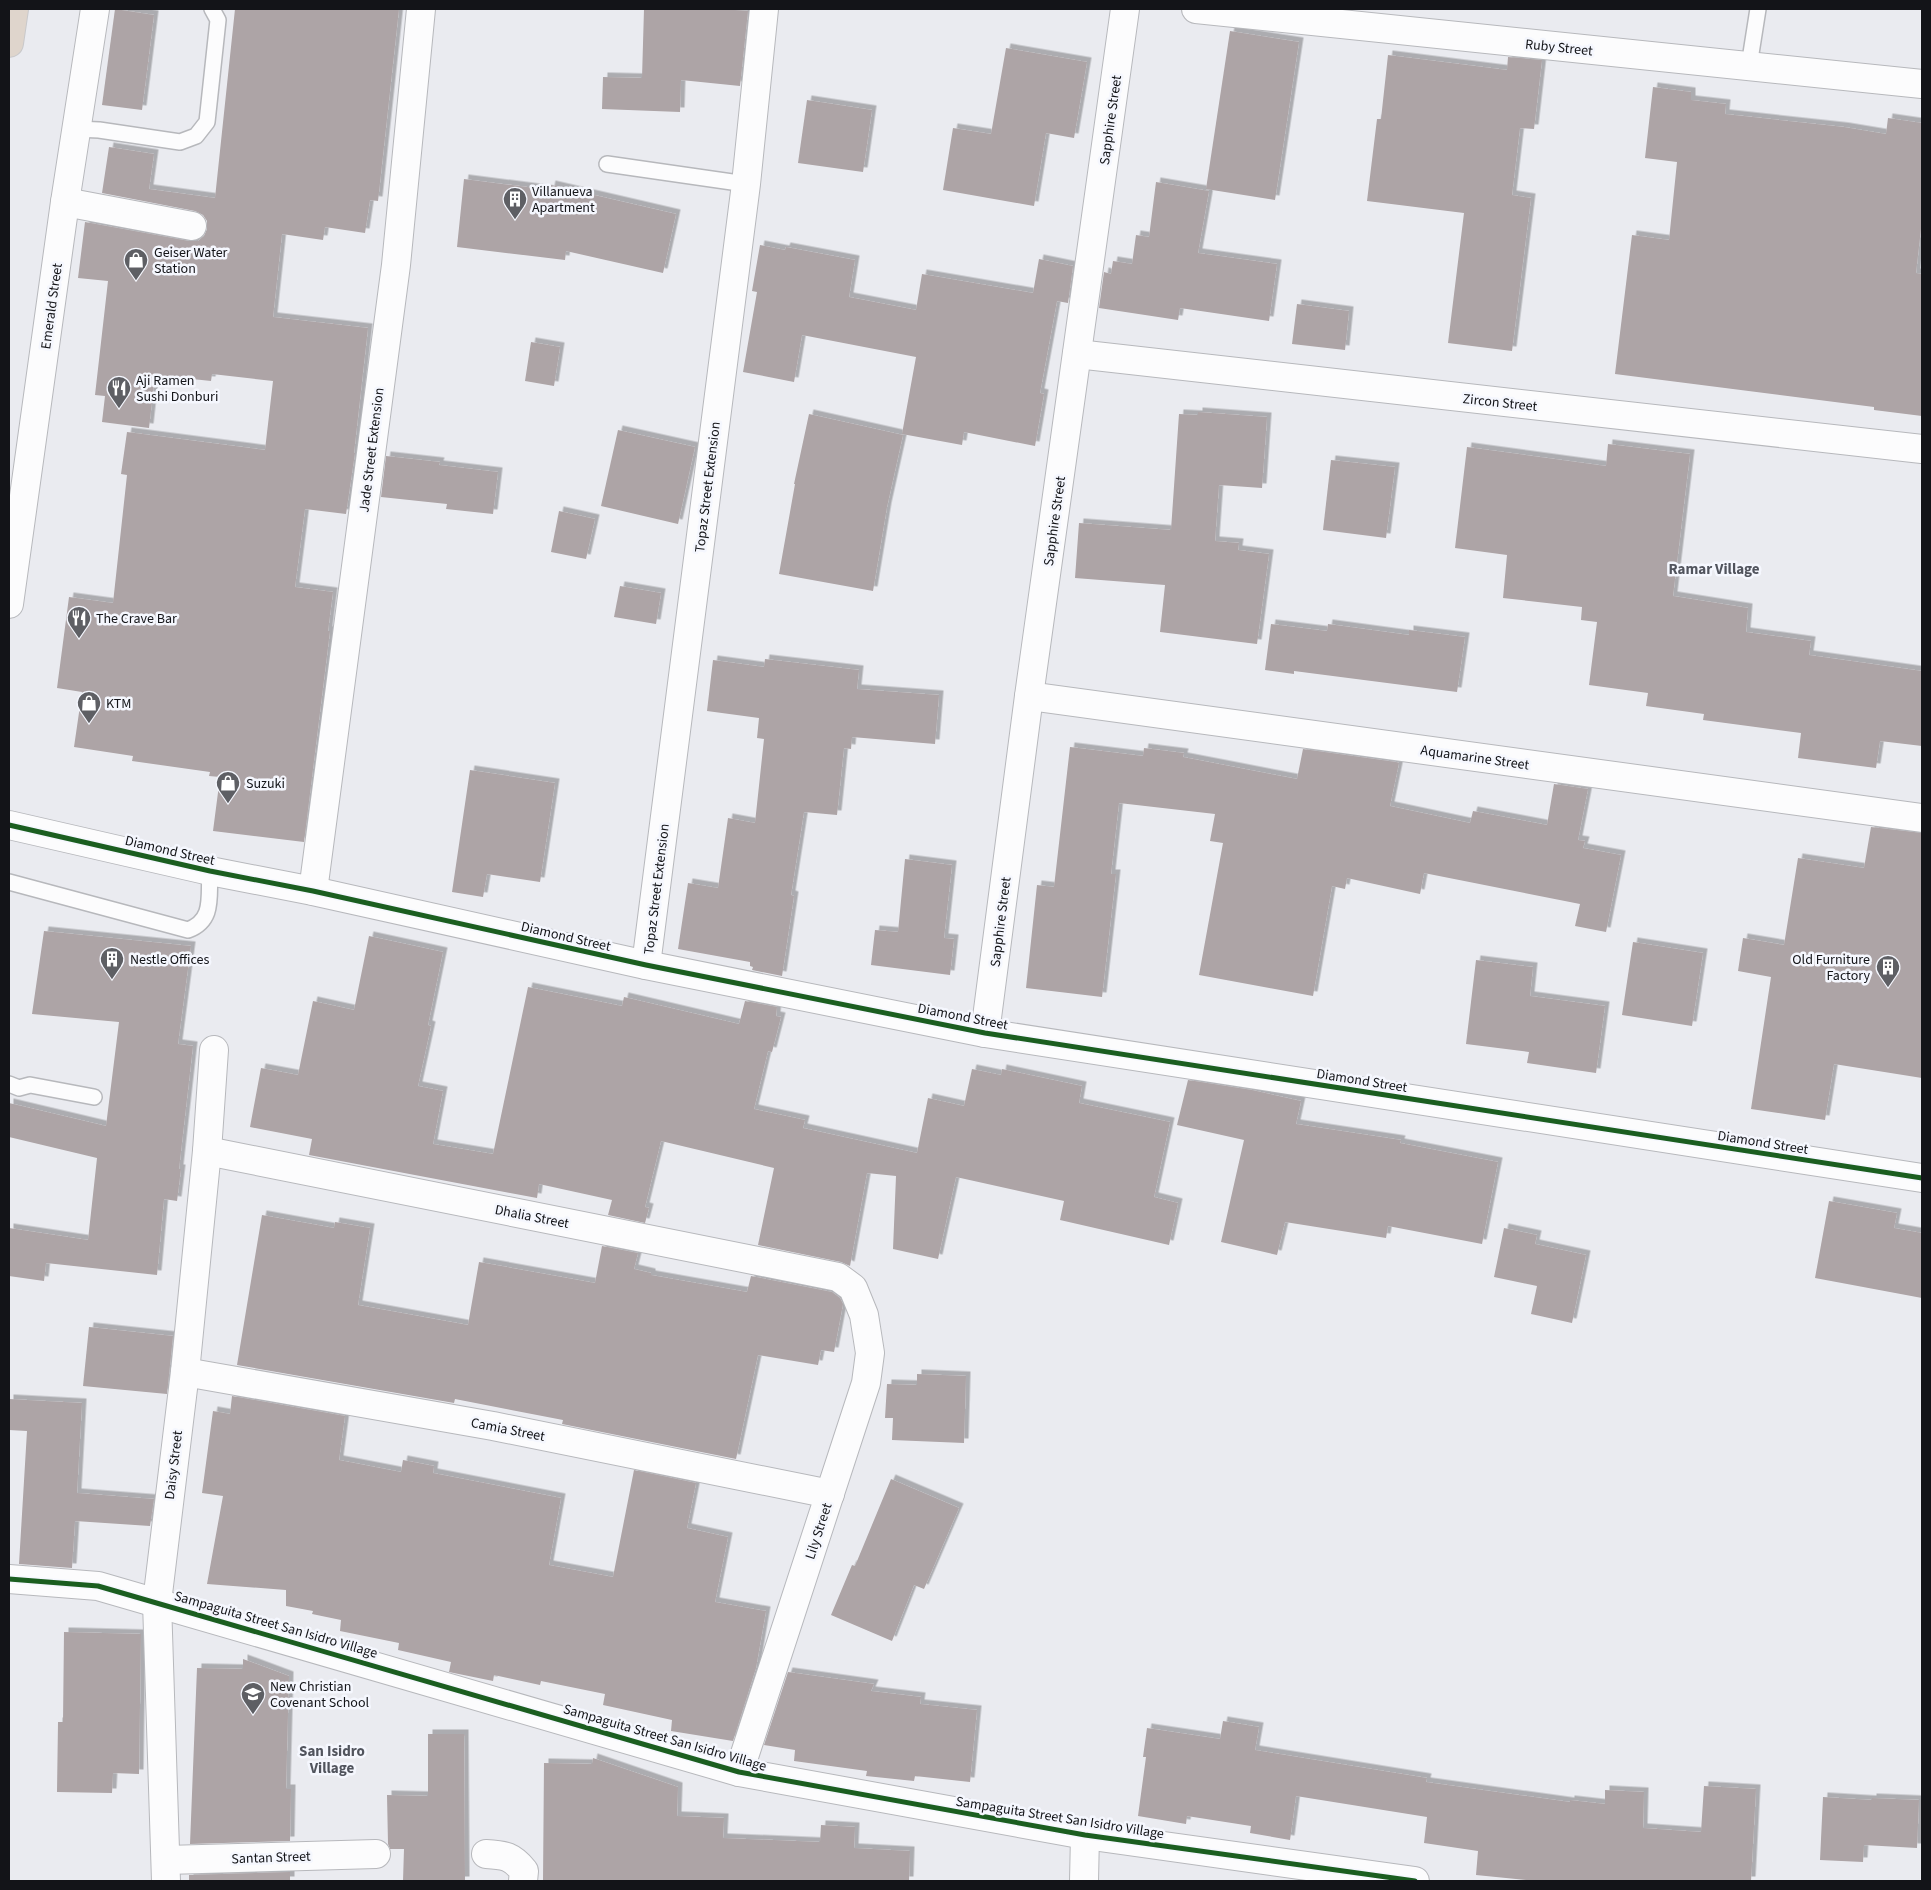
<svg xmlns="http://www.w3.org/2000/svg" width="1931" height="1890" viewBox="0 0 1931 1890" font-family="'Source Sans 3',sans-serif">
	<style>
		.building { fill: #ada4a6; filter: url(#shadow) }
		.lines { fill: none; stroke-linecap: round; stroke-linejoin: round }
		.service-casing { stroke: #b7b8bc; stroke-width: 18 }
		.minor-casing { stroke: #b7b8bc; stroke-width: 30 }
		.trunk-casing { stroke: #c9c9cb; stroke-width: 30 }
		.service { stroke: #fcfcfd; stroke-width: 15 }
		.minor { stroke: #fcfcfd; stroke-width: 28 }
		.trunk { stroke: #dfd5cc; stroke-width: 28 }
		.cycleway-casing { stroke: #f5f7fe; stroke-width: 8 }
		.cycleway { stroke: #1b5e20; stroke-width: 5 }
		.labels { text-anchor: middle; stroke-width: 5; stroke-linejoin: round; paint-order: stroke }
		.street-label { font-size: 14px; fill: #131418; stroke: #f5f7fe }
		.poi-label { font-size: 14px; fill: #131418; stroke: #f5f7fe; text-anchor: start }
		.neighbourhood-label { font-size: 15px; font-weight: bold; fill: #51545d; stroke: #f5f7fe }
	</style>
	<defs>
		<filter id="shadow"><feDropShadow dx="4.5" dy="-4.5" stdDeviation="0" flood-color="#0004"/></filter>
	</defs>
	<rect width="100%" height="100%" fill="#eaebf0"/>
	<g class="building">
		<polygon points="115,9 154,15 142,110 102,105"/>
		<polygon points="235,9 399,9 378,201 370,200 365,233 325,227 323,240 282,234 273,317 368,328 354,453 355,453 346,514 305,509 295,587 333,592 328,631 330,631 304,842 213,831 220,777 209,776 210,772 132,761 133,756 74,747 82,692 57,688 69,597 113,603 127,475 121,474 127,432 265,450 273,381 212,374 211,381 155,375 149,428 102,422 105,396 95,395 108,281 78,278 85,222 189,241 198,241 204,236 207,229 207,221 203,215 195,211 102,193 109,147 154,154 149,189 215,198"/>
		<polygon points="644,9 722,9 748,11 740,86 681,80 680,112 602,109 603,77 642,78"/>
		<polygon points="1230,31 1299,42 1275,200 1206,189"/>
		<polygon points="1006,48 1087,62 1074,138 1046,133 1034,206 943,190 953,128 991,134"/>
		<polygon points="1388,55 1507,70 1508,57 1542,60 1534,129 1520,128 1512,195 1531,198 1512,351 1448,343 1464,213 1367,201 1377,119 1381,119"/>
		<polygon points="1653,87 1691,92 1691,100 1726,104 1725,114 1844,127 1886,134 1888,118 1922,123 1922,220 1916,273 1922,274 1922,416 1874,410 1874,407 1615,374 1632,235 1669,240 1677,162 1645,158"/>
		<polygon points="807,100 872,110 863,172 798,163"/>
		<polygon points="464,179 550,190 551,185 676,214 663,273 566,251 565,260 457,247"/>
		<polygon points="1156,182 1209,191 1198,253 1277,264 1269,321 1180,308 1178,320 1099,308 1104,272 1111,274 1113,261 1132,264 1136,235 1149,237"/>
		<polygon points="760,245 785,250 786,247 855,260 849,297 916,310 922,274 1033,293 1039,259 1073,266 1068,303 1057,301 1040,393 1044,394 1035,446 964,432 962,445 902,434 916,357 802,335 794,382 743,372 757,292 752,291"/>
		<polygon points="1297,304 1349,311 1345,350 1292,344"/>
		<polygon points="531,342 560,347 554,386 525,381"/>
		<polygon points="1198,412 1267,417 1262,488 1219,485 1215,541 1239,543 1238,550 1269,554 1257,644 1160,632 1165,585 1075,578 1079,523 1171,530 1179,414 1198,415"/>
		<polygon points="809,414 903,435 887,507 873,591 779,574 795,484 794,484"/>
		<polygon points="618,430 695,447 678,524 601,506"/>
		<polygon points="1608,444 1690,454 1673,596 1748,608 1746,632 1811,641 1809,655 1922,671 1922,746 1880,741 1876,768 1798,758 1801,733 1703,720 1704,714 1646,706 1648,693 1589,685 1597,622 1581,620 1582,607 1503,598 1507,555 1455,548 1467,447 1606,466"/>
		<polygon points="386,456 440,462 439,465 498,472 493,514 446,509 447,504 381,497"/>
		<polygon points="1331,460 1395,467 1386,538 1323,530"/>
		<polygon points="559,511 595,519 586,559 551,552"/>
		<polygon points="620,586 661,593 656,624 614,617"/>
		<polygon points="1271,624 1327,631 1328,624 1409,635 1409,630 1465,637 1457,692 1294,671 1294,674 1265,670"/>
		<polygon points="765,659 859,670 857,689 939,695 935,744 852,737 851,749 844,748 837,815 804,812 791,895 794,896 782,976 752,970 753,967 750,966 750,962 678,949 688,883 718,888 728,818 755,823 764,739 757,738 759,718 707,711 713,660 764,667"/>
		<polygon points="1070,747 1143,756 1144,748 1184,753 1183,757 1297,779 1303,749 1396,762 1399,763 1390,806 1470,823 1473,811 1547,825 1554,784 1588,789 1578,840 1585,841 1583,848 1621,855 1606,932 1575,926 1580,904 1424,873 1420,894 1347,878 1345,889 1332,886 1313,996 1199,975 1223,843 1210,841 1215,814 1119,803 1111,874 1116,874 1102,997 1026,988 1037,885 1054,887"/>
		<polygon points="470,770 555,783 540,882 487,874 483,897 452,892"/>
		<polygon points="1871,827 1922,833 1922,1078 1834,1064 1825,1120 1751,1109 1771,977 1738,971 1743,938 1784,945 1798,858 1864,868"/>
		<polygon points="905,859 952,865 944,938 954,939 950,975 871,965 875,930 898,932"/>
		<polygon points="44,931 191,946 178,1044 193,1046 179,1169 181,1169 177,1201 164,1199 157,1275 46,1263 44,1281 9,1276 9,1228 88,1240 97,1158 9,1137 9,1103 106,1126 119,1022 32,1014"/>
		<polygon points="369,936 443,952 428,1025 431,1026 418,1086 443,1091 433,1144 493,1154 528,987 622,1006 624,997 739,1024 745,1001 777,1007 776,1016 781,1017 772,1052 768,1051 754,1109 805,1120 803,1128 917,1153 928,1098 964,1106 972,1069 1001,1075 1002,1069 1082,1086 1079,1103 1170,1122 1154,1197 1178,1203 1169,1245 1060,1220 1064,1201 956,1177 938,1259 893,1249 896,1176 867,1173 850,1266 841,1262 758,1245 774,1168 661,1141 645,1207 649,1208 645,1223 608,1215 612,1200 539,1184 537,1198 309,1155 312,1139 250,1127 261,1068 298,1075 313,1001 354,1010"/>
		<polygon points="1633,942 1703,953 1692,1026 1622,1015"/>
		<polygon points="1476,960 1533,967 1530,996 1605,1006 1596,1073 1527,1063 1529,1052 1466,1044"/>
		<polygon points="1188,1080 1252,1090 1301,1101 1296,1124 1401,1140 1400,1143 1498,1162 1482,1244 1388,1226 1386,1238 1285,1222 1277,1255 1221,1242 1244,1140 1177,1125"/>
		<polygon points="1829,1201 1897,1213 1894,1228 1922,1233 1922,1298 1815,1278"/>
		<polygon points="262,1215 334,1228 335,1222 370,1228 358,1305 468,1325 479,1262 595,1283 602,1246 638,1253 634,1269 651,1273 651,1275 747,1292 751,1276 832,1292 840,1298 843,1304 834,1352 821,1350 818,1365 758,1355 736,1459 562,1424 563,1420 455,1399 454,1403 237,1365"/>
		<polygon points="1504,1228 1537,1235 1535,1244 1586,1255 1572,1323 1531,1314 1537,1286 1494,1277"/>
		<polygon points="89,1327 173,1336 167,1394 83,1386"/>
		<polygon points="917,1374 966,1376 964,1443 892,1440 893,1418 885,1418 887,1384 917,1385"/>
		<polygon points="232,1396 345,1416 339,1460 401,1472 403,1460 434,1466 433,1473 561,1498 549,1565 613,1577 634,1470 696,1483 687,1528 728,1537 715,1602 766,1611 756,1668 733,1741 671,1731 672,1720 603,1705 605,1694 541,1681 540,1685 494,1675 493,1681 449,1672 451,1662 398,1650 399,1643 340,1631 341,1620 312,1614 313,1611 286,1606 286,1590 207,1584 223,1496 202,1493 213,1411 230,1414"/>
		<polygon points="9,1399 82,1403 77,1493 154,1499 150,1526 75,1521 72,1568 19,1564 27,1431 9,1430"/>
		<polygon points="891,1479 959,1508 924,1589 914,1585 892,1641 831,1615 852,1565 855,1566"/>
		<polygon points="64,1632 141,1634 139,1774 113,1773 112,1793 57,1792 58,1722 63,1722"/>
		<polygon points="243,1659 289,1676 286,1789 291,1789 290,1841 190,1844 197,1668 243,1669"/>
		<polygon points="788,1672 874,1684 871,1691 921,1697 920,1704 977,1710 970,1782 915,1776 914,1781 866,1776 867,1771 794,1761 795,1750 764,1745"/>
		<polygon points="1223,1721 1259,1727 1255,1750 1427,1778 1426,1782 1570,1802 1570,1800 1605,1804 1605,1790 1644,1792 1643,1828 1701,1832 1704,1786 1756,1789 1751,1881 1537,1881 1476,1875 1478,1851 1424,1843 1427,1817 1296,1796 1290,1840 1250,1833 1251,1826 1187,1816 1186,1824 1138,1816 1146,1757 1143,1757 1147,1728 1220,1739"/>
		<polygon points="428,1734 464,1734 465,1881 403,1881 404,1849 390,1849 388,1844 387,1795 428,1796"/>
		<polygon points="593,1758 678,1787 677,1816 724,1818 723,1838 820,1842 821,1825 855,1827 854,1848 910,1851 909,1881 543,1881 544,1763 592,1764"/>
		<polygon points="1823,1797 1872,1800 1872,1798 1919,1800 1917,1848 1864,1845 1863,1862 1820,1860"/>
		<polygon points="290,1872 290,1881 189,1881 189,1875"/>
	</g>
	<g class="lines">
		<g class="service-casing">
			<g id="service">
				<polyline points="1749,66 1758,9"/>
				<polyline points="76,129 99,130 180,142 196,136 207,122 218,20 212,9"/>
				<polyline points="607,164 746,184"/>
				<path d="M9,882L188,930C215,920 208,896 210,871"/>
				<polyline points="9,1084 19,1088 30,1085 94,1097"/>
			</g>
		</g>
		<g class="minor-casing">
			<g id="minor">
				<polyline points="1196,9 1922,84"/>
				<polyline points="65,202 192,226"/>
				<polyline points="1077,354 1922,449"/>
				<polyline points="9,604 65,202 95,9"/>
				<polyline points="1029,696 1922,818"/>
				<polyline points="9,825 210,871 313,891 646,965 985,1033 1922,1178"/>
				<polyline points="313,891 396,265 421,9"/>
				<polyline points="646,965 746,184 764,9"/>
				<polyline points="985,1033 1029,696 1125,9"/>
				<polyline points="207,1151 838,1277 853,1288 864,1315 870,1353 866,1383 739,1772"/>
				<polyline points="185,1372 493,1426 830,1494"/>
				<polyline points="9,1579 98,1586 739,1772 1085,1835 1415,1881"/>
				<path d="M486,1854C505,1855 512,1856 524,1871L523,1881"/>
				<polyline points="166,1860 376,1854"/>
				<polyline points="166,1881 157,1602 185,1372 207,1151 214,1050"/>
				<polyline points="1084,1881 1085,1835"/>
			</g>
		</g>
		<g class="trunk-casing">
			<polyline id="trunk" points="9,43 14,9"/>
		</g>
		<use href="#service" class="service"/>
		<use href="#minor" class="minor"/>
		<use href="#trunk" class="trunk"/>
		<g class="cycleway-casing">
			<g id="cycleway">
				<polyline points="9,825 210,871 313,891 646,965 985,1033 1922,1178"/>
				<polyline points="9,1579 98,1586 739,1772 1085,1835 1415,1881"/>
			</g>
		</g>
		<use href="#cycleway" class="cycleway"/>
	</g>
	<defs>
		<g id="building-pin" transform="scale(1.25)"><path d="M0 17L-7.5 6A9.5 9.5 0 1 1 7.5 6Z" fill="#5e5f64" stroke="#f5f7fe"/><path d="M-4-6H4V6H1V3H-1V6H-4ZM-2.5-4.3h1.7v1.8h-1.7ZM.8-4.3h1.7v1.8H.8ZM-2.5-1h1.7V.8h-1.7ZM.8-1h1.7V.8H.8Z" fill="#fff"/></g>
		<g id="shop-pin" transform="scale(1.25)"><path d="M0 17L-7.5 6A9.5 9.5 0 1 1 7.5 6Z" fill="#5e5f64" stroke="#f5f7fe"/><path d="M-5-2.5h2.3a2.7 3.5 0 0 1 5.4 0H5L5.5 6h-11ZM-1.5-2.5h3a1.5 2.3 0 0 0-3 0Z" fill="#fff"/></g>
		<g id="restaurant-pin" transform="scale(1.25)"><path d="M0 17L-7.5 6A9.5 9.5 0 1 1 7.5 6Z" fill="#5e5f64" stroke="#f5f7fe"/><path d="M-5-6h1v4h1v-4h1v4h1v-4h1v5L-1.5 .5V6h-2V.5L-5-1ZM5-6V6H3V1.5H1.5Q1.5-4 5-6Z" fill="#fff"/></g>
		<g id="school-pin" transform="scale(1.25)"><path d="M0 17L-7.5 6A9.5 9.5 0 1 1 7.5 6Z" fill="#5e5f64" stroke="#f5f7fe"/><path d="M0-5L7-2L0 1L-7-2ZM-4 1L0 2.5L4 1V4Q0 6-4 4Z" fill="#fff"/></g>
	</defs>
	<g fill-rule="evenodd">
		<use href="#building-pin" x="515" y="199"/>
		<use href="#shop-pin" x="136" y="260"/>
		<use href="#restaurant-pin" x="119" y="388"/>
		<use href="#restaurant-pin" x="79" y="618"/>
		<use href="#shop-pin" x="89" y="703"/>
		<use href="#shop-pin" x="228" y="783"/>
		<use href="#building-pin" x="112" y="959"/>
		<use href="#building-pin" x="1888" y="967"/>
		<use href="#school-pin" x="253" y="1694"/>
	</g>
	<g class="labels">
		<g class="street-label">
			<text transform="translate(1559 47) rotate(6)" y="5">Ruby Street</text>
			<text transform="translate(1110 120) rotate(-82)" y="5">Sapphire Street</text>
			<text transform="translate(51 306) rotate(-82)" y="5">Emerald Street</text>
			<text transform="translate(1500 402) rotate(6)" y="5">Zircon Street</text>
			<text transform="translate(371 450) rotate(-83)" y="5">Jade Street Extension</text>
			<text transform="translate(707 487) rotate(-83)" y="5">Topaz Street Extension</text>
			<text transform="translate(1054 521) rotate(-82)" y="5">Sapphire Street</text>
			<text transform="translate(1475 757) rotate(8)" y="5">Aquamarine Street</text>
			<text transform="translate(170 850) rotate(13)" y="5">Diamond Street</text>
			<text transform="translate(656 889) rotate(-83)" y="5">Topaz Street Extension</text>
			<text transform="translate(1000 922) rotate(-83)" y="5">Sapphire Street</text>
			<text transform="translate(566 936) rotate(13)" y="5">Diamond Street</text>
			<text transform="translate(963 1016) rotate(11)" y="5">Diamond Street</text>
			<text transform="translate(1362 1080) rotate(9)" y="5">Diamond Street</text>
			<text transform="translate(1763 1142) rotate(9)" y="5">Diamond Street</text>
			<text transform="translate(532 1216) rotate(11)" y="5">Dhalia Street</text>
			<text transform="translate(508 1429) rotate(11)" y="5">Camia Street</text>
			<text transform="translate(173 1465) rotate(-83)" y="5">Daisy Street</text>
			<text transform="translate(818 1531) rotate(-72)" y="5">Lily Street</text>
			<text transform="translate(276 1624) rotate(16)" y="5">Sampaguita Street San Isidro Village</text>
			<text transform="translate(665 1737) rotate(16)" y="5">Sampaguita Street San Isidro Village</text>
			<text transform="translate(1060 1817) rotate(9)" y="5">Sampaguita Street San Isidro Village</text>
			<text transform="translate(271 1857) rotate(-2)" y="5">Santan Street</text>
		</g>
		<g class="poi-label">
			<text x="532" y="196">Villanueva<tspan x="532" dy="16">Apartment</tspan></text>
			<text x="154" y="257">Geiser Water<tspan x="154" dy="16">Station</tspan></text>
			<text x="136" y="385">Aji Ramen<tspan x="136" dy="16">Sushi Donburi</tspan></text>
			<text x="96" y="623">The Crave Bar</text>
			<text x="106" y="708">KTM</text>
			<text x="246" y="788">Suzuki</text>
			<text x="130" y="964">Nestle Offices</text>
			<text x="1870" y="964" text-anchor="end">Old Furniture<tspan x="1870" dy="16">Factory</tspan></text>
			<text x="270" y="1691">New Christian<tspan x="270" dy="16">Covenant School</tspan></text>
		</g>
		<g class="neighbourhood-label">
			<text x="1714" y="574">Ramar Village</text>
			<text x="332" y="1756">San Isidro<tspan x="332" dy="17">Village</tspan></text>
		</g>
	</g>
	<rect width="1931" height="1890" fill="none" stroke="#131418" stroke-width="20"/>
</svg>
